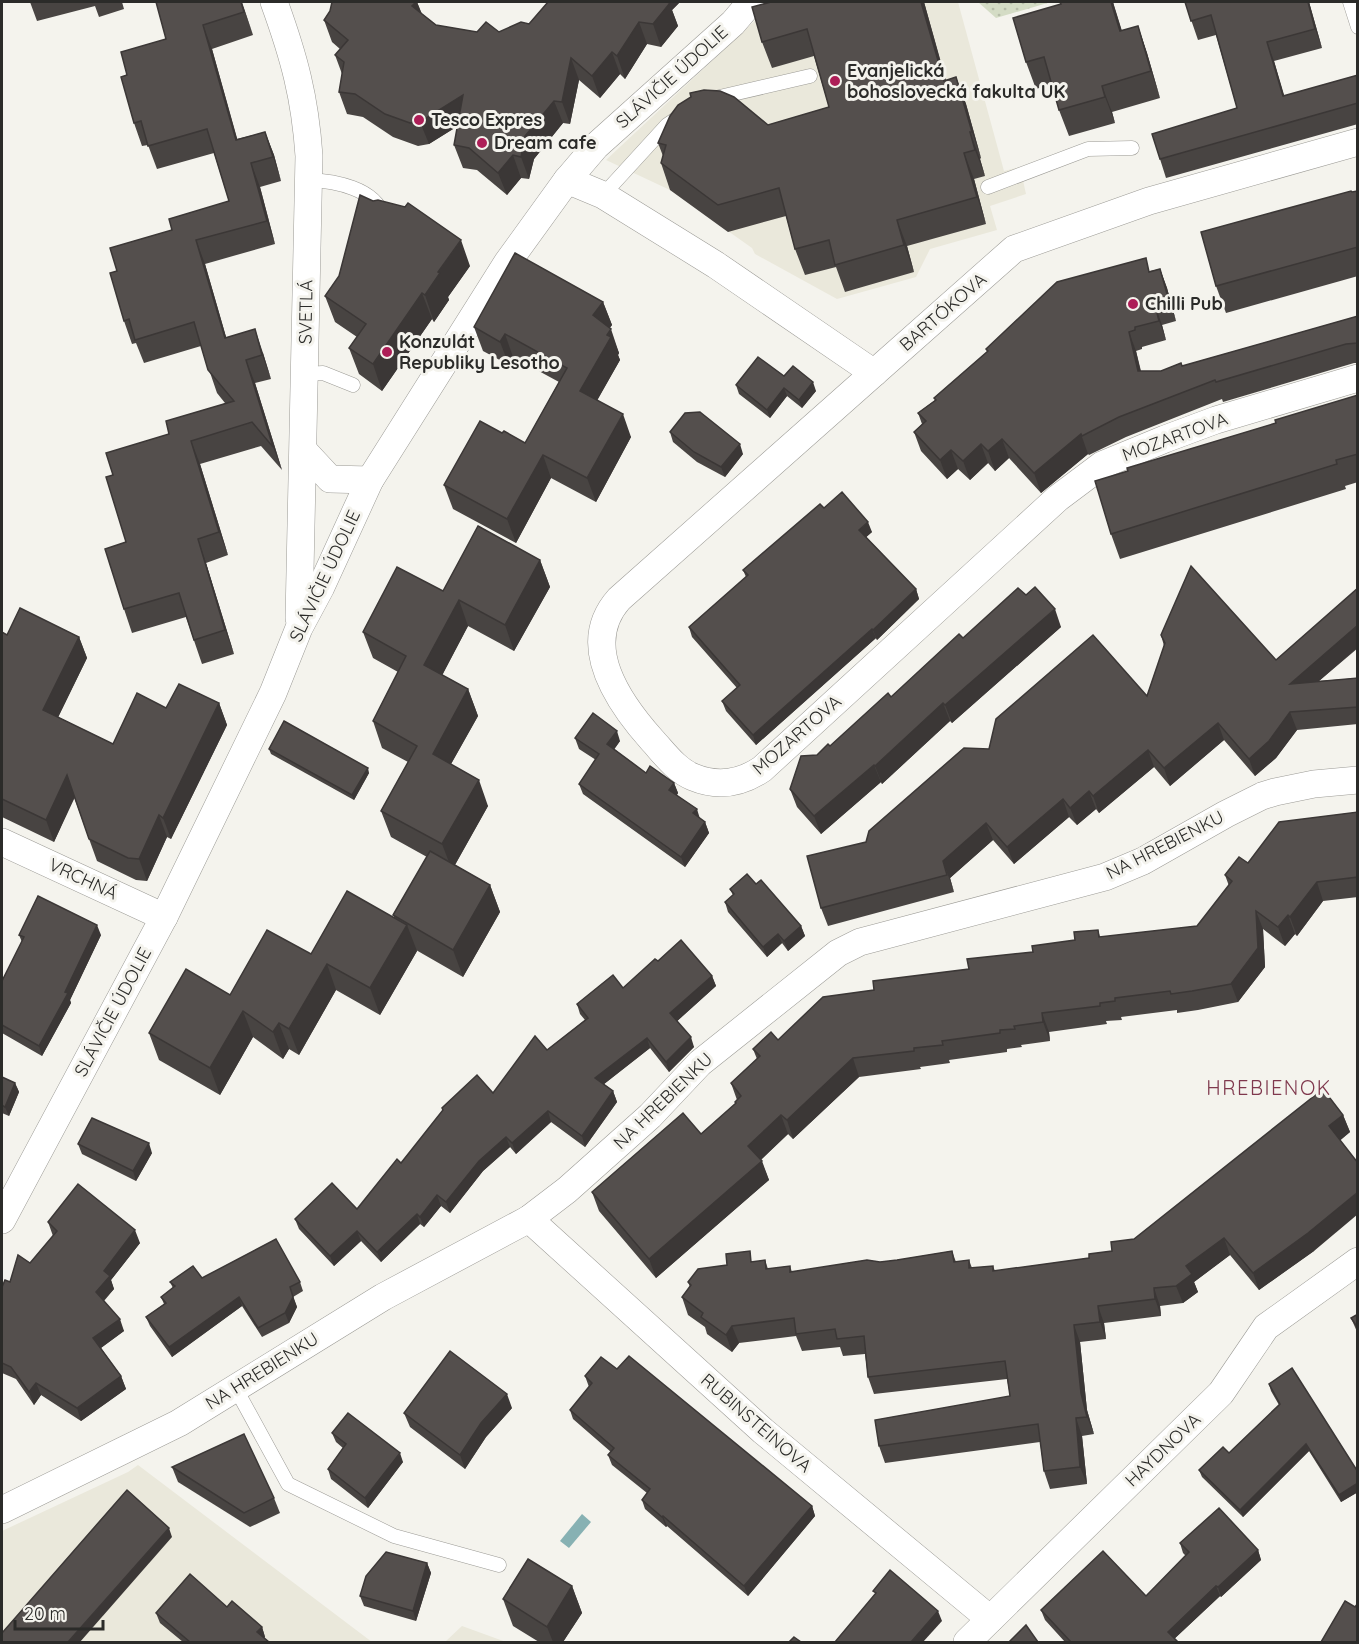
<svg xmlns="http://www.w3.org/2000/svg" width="1359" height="1644" viewBox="0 0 1359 1644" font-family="Quicksand,sans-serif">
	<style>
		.built { fill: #eae8db }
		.grass { fill: url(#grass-dots) }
		.water { fill: #87b1b3 }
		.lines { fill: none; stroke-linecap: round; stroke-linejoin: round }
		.lane-casing { stroke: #9c9b96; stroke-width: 15 }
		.street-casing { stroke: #9c9b96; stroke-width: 28 }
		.lane { stroke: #fff; stroke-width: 14 }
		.street { stroke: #fff; stroke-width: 27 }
		.wall { fill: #484442 }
		.shaded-wall { fill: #3b3736 }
		.building { fill: #544f4d; stroke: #3b3736; stroke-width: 1.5 }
		.poi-dot { fill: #ad1e57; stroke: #f4f3ed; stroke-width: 2 }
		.labels { text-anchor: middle; stroke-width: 6; stroke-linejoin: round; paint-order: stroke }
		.poi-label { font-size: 18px; font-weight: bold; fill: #2b2b29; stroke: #f4f3ed; text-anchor: start }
		.street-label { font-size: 18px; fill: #2b2b29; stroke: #f4f3ed }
		.neighbourhood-label { font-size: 20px; letter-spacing: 1.5px; fill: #7f384d; stroke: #f4f3ed }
	</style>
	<defs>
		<pattern id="grass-dots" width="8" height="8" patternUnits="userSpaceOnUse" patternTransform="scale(1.5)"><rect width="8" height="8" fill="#d4dcc5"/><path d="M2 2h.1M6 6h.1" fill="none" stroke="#b6bda9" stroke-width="1.8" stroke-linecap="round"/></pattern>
	</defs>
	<rect width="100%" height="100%" fill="#f4f3ed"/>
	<g class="built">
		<polygon points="775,2 958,2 1004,171 1020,167 1026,194 990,206 997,230 930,249 916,277 837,299 755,254 752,248 670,190 606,160"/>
		<polygon points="138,1465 372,1642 2,1642 2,1531 128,1472"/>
		<polygon points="462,1626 506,1642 445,1642"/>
	</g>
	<polygon class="grass" points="978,2 1051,2 996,18"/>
	<polygon class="water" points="582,1514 591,1522 569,1548 560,1541"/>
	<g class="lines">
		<g class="lane-casing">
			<g id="lane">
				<polyline points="1350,2 1358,27"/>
				<polyline points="711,99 810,76"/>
				<path d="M309,180C334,181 375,188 383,216"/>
				<polyline points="988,187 1088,149 1132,148"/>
				<polyline points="603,195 667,125 679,117"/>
				<polyline points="305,374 323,373 353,385"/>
				<polyline points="236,1389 288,1484 394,1536 499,1565"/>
			</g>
		</g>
		<g class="street-casing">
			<g id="street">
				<path d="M274,2C294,57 305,97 309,156L299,618"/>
				<polyline points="567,180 603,195 716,265 874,373 1014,249 1149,201 1358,142"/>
				<path d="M874,373L619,599C578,645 619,703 652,740C664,753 676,770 693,777C717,787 740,784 762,769L1058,498L1102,465L1165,439L1216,420L1358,378"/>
				<polyline points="304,451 330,479 370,480"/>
				<polyline points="2,842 164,917"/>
				<polyline points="529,1219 763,1431 990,1619"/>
				<polyline points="2,1220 164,917 273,693 299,628 321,587 370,480 507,263 567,180 596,146 733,23 751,2"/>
				<polyline points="2,1510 179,1423 383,1297 529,1219 567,1190 650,1116 700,1063 838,953 860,942 879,937 1105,877 1143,861 1226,814 1262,796 1275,792 1314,784 1358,780"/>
				<polyline points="967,1642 1221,1393 1266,1327 1358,1261"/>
			</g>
		</g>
		<use href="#lane" class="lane"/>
		<use href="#street" class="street"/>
	</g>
	<g class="wall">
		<polygon points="30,2 122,2 124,9 99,17 95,6 37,21"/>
		<polygon points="242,2 253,35 212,49 237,139 265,132 274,155 281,181 260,187 275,244 205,264 226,337 263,353 271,379 255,383 282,470 261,446 200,464 228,555 206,563 234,654 202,664 186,617 132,633 124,609 126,542 113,475 169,434 225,403 217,393 201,346 144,363 136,343 132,344 124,321 117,271 172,230 229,201 214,153 157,169 148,145 142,146 134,123 127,75 166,39"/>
		<polygon points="417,2 422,14 436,25 477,32 499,32 529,24 548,2 679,2 679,3 672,10 678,26 661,47 647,44 625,79 620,74 600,98 579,80 570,124 563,123 534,159 529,179 521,178 507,195 477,170 463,168 454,145 458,126 429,144 418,146 393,137 363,117 347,114 339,92 342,74 335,55 340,49 332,42 324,20 330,11"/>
		<polygon points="771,2 924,2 946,80 956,77 966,104 981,158 980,159 985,176 974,179 986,224 907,246 914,272 845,292 836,267 805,275 795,249 786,216 728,232 670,190 661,163 663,156 658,143 768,125 829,107 814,56 772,68 762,42"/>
		<polygon points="1060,2 1113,2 1122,31 1138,26 1147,53 1160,98 1112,112 1115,123 1069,136 1059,110 1052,84 1036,89 1026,62 1061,4"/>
		<polygon points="1185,2 1309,2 1322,48 1274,61 1284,96 1358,75 1358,124 1166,178 1160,159 1237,108 1216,35 1198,40"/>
		<polygon points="1358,191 1358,276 1226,313 1216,286 1352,192"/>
		<polygon points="470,266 448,297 449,300 434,322 432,319 382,391 359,374 349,348 357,337 335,322 325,296"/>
		<polygon points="1160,269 1167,288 1176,321 1162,325 1166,340 1142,347 1142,349 1136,351 1141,371 1161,371 1182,366 1358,316 1358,363 1354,363 1223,402 1222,399 1126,437 1089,455 1088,454 1041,493 1009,458 995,471 988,463 970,480 958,469 947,479 921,451 914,432 922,424 918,413 935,400 934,398 987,352 986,349 1150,271"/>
		<polygon points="603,302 612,325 609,328 619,353 618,355 620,360 597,400 631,437 596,502 551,478 516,543 453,509 444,485 502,433 525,443 559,382 513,357 509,365 483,351 474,327"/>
		<polygon points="784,376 816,391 802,408 787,396 770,418 739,394 736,385"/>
		<polygon points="1358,395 1358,482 1345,486 1346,489 1120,559 1111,534 1128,471 1276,423"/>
		<polygon points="670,432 743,454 725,477 697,462 673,442"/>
		<polygon points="824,508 872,532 866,537 916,589 919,599 877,640 876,638 756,745 726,711 722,701 737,688 692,637 689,627 746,577 743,570"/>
		<polygon points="540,560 550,587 514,651 468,626 442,675 468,689 478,716 451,764 488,806 455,865 490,885 500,912 463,977 416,950 417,951 380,1015 336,990 299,1055 289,1049 283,1059 253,1037 220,1095 159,1060 149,1033 230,995 311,954 394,917 393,915 427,857 391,837 381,811 408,762 382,748 373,721 398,672 373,658 363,632 443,591"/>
		<polygon points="1358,588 1358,648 1319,681 1358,678 1358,724 1297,730 1276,758 1255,776 1224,740 1170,786 1154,767 1099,813 1096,809 1077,825 1069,817 1014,864 993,840 950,878 954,892 828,926 821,908 866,842 989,749 1147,696 1164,646 1161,635 1276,660"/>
		<polygon points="1026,595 1061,627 952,723 950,721 882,784 881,782 821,834 797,807 790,789 817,755 830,746 963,638"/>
		<polygon points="2,632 7,635 79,637 87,658 58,717 113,744 166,708 219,703 227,725 171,839 167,837 147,881 136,880 97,861 74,797 54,842 2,817"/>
		<polygon points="575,738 620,741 614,749 646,773 674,783 678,793 677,795 700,819 705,822 709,833 685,867 583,794 579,784 596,760 579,749"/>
		<polygon points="269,749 369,773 354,800 271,754"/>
		<polygon points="1358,812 1358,897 1323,901 1297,936 1295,934 1285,946 1263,929 1265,967 1238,1002 1198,1010 1177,1013 1177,1010 1121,1017 1122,1020 1106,1021 1107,1024 1049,1032 1050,1041 1021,1045 1022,1047 1007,1049 1007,1052 949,1060 950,1063 920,1067 921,1069 859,1077 793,1139 788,1134 761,1160 769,1180 656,1278 599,1211 592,1192 701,1134 736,1104 735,1102 737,1100 731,1083 757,1059 753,1049 778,1040 874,990 969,969 1075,940 1098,930 1100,937 1197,926 1229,886 1225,875 1248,863"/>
		<polygon points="756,884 801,926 805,936 788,951 782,943 767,957 728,912 725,902 733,895 730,889"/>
		<polygon points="19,935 101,935 70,1000 71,1003 42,1056 2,1033 2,981 22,942"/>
		<polygon points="658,961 712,976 716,986 677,1021 694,1047 669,1072 650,1048 604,1084 613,1091 617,1102 585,1147 551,1122 516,1154 510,1147 483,1171 450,1213 441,1206 424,1227 420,1224 381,1262 361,1241 334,1266 299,1229 295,1219 357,1209 401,1163 443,1111 442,1108 493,1093 585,1020 580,1014 577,1004 623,988"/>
		<polygon points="2,1077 15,1083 19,1092 9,1116 2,1113"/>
		<polygon points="1343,1115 1350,1132 1340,1140 1314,1251 1259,1290 1230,1255 1194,1282 1198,1292 1183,1303 1160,1306 1161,1316 1104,1323 1106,1339 1080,1342 1087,1410 1094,1434 1082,1436 1087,1484 1050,1489 1044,1471 1040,1442 885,1463 879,1446 1010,1396 1007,1379 874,1394 868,1377 865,1354 843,1356 840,1347 802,1351 796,1336 739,1343 732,1352 707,1334 705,1327 688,1315 682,1297 690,1287 688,1282 754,1262 765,1260 768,1269 790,1266 792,1272 897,1260 952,1251 956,1262 969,1260 972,1268 993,1266 995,1271 1089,1258 1112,1251 1134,1239"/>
		<polygon points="78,1144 152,1153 136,1181 82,1154"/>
		<polygon points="48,1222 140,1243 111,1280 114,1289 104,1301 124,1331 101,1348 121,1376 126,1389 81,1421 41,1395 34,1405 16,1379 2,1373 2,1287 10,1282 30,1263 53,1236"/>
		<polygon points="202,1278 300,1282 303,1291 293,1297 297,1307 289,1323 262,1337 242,1306 172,1357 150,1326 146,1317 164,1304 161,1297 173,1288 170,1282"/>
		<polygon points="1358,1314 1358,1334 1351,1318"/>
		<polygon points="585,1376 812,1506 815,1516 748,1596 667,1526 666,1527 645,1509 642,1500 647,1493 612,1465 608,1455 611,1452 573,1419 570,1410 589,1387"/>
		<polygon points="1269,1384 1358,1472 1358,1492 1341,1502 1309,1451 1243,1517 1202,1477 1199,1470 1229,1453 1279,1405 1271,1391"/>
		<polygon points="512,1408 486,1437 465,1469 410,1427 404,1413"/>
		<polygon points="332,1433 403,1462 368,1508 331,1479 328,1469 343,1448 336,1442"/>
		<polygon points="172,1467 274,1498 280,1513 250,1527 178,1482"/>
		<polygon points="1180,1543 1258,1550 1261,1560 1221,1597 1220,1596 1174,1639 1178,1642 1065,1642 1045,1620 1041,1610 1146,1596 1186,1556 1183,1553"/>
		<polygon points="427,1563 431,1573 416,1621 364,1606 360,1596"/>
		<polygon points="572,1586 582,1613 563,1642 539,1642 513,1626 503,1599"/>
		<polygon points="227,1607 262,1627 265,1637 264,1638 269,1642 183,1642 160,1623 156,1613"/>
	</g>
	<g class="shaded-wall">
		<polygon points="241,2 244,9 253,35"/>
		<polygon points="416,2 417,2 425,23 412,6"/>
		<polygon points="661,2 679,2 679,3 672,10 678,26 661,47 653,24"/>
		<polygon points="921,2 924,2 953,107 944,81"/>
		<polygon points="1111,2 1113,2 1114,6 1130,58 1120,31"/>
		<polygon points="1308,2 1309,2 1322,48 1315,29"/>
		<polygon points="639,22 647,44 625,79 617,56"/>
		<polygon points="203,25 212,49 244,163 236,140"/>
		<polygon points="1138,26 1147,53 1160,98 1151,71"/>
		<polygon points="1267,42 1274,61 1290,115 1283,96"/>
		<polygon points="612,52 620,74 600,98 592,76"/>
		<polygon points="571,58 579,80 570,124 562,102"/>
		<polygon points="956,77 966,104 981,158 972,132"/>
		<polygon points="1102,86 1112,112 1115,123 1105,97"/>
		<polygon points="463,95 472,117 429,144 420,122"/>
		<polygon points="554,101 563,123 534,159 529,179 521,157 525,136"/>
		<polygon points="265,132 274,155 281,181 273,157"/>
		<polygon points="970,132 980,159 985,176 975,150"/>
		<polygon points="964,153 974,179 986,224 977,197"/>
		<polygon points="513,155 521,178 507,195 498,173"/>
		<polygon points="251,163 260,187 275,244 267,221"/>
		<polygon points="897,220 907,246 914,272 904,245"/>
		<polygon points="196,240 205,264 233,361 225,338"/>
		<polygon points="461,240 470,266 448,297 449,300 434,322 425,295 438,272"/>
		<polygon points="1160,269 1167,288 1176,321 1169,301"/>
		<polygon points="422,293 432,319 382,391 373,364"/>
		<polygon points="603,302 612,325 602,339 593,315"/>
		<polygon points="1155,305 1162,325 1166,340 1159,321"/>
		<polygon points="255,329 263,353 271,379 262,355"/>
		<polygon points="611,329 619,353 618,355 620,360 589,415 580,391"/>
		<polygon points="1129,332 1136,351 1145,391 1138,371"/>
		<polygon points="505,334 513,357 509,365 500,342"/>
		<polygon points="246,360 255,383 282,470 273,447"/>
		<polygon points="813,382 816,391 802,408 799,400"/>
		<polygon points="784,388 787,396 770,418 767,410"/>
		<polygon points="623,414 631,437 596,502 587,478"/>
		<polygon points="1081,434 1088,454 1041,493 1034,473"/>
		<polygon points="1002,439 1009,458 995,471 988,451"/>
		<polygon points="191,441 200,464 228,555 219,532"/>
		<polygon points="740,444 743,454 725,477 721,467"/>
		<polygon points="981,444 988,463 970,480 963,461"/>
		<polygon points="951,450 958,469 947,479 940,460"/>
		<polygon points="543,455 551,478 516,543 507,519"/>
		<polygon points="868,522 872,532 863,540 859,530"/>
		<polygon points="198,539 206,563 234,654 225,630"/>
		<polygon points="540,560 550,587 514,651 505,625"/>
		<polygon points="916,589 919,599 877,640 873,630"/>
		<polygon points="459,600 468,626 434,691 424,665"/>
		<polygon points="1055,609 1061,627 952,723 945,705"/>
		<polygon points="1358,625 1358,647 1296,701 1290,684"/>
		<polygon points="872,629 876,638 756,745 753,735"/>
		<polygon points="79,637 87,658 51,732 43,710"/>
		<polygon points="468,689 478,716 442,780 433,754"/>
		<polygon points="219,703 227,725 171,839 163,818"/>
		<polygon points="943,703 950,721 882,784 875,766"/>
		<polygon points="1290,712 1297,730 1276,758 1255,776 1249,759"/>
		<polygon points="1218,723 1224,740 1170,786 1164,768"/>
		<polygon points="617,731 620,741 611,754 607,744"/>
		<polygon points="1148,750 1154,767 1099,813 1093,796"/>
		<polygon points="874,765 881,782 821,834 814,816"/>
		<polygon points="368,768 369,773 354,800 352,795"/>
		<polygon points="67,775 75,797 54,842 46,820"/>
		<polygon points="479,780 488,806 452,870 442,844"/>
		<polygon points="674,783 678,793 673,800 669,790"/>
		<polygon points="1089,791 1096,809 1077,825 1070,808"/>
		<polygon points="1063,799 1069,817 1014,864 1007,847"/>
		<polygon points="697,809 700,819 693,813"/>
		<polygon points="159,815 167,837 147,881 139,859"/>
		<polygon points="705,822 709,833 685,867 681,857"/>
		<polygon points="986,823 993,840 950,878 954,892 943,861"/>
		<polygon points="1317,882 1323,901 1297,936 1290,917"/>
		<polygon points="490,885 500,912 463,977 453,950"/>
		<polygon points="1256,911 1263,929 1265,967 1238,1002 1231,984"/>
		<polygon points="1288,915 1295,934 1285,946 1278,927"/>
		<polygon points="97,925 101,935 70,1000 71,1003 42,1056 39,1046"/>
		<polygon points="407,925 417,951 380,1015 370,988"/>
		<polygon points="801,926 805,936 788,951 784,941"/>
		<polygon points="778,934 782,943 767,957 763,947"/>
		<polygon points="327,964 336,990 299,1055 289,1029"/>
		<polygon points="712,976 716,986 674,1024 670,1013"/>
		<polygon points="243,1011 253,1037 220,1095 210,1068"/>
		<polygon points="1042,1013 1049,1032 1050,1041 1043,1022"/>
		<polygon points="279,1023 289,1049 283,1059 273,1032"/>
		<polygon points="691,1037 694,1047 669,1072 666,1062"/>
		<polygon points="647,1038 650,1048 599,1088 595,1078"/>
		<polygon points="853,1058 859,1077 793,1139 787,1120"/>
		<polygon points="15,1083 19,1092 9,1116 5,1107"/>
		<polygon points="613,1091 617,1102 585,1147 582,1136"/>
		<polygon points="548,1111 551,1122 516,1154 512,1143"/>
		<polygon points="781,1115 788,1134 755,1165 748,1146"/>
		<polygon points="1343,1115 1350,1132 1336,1144 1329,1126"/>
		<polygon points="506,1137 510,1147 483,1171 450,1213 446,1202 479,1161"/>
		<polygon points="149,1143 152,1153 136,1181 133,1171"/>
		<polygon points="762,1161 769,1180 656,1278 649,1259"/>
		<polygon points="1358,1192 1358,1214 1314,1251 1259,1290 1253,1273"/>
		<polygon points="437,1195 441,1206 424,1227 420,1217"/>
		<polygon points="417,1214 420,1224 381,1262 377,1252"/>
		<polygon points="135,1230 140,1243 111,1280 114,1289 100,1304 96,1292 104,1271"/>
		<polygon points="357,1231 361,1241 334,1266 330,1256"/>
		<polygon points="1224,1238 1230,1255 1194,1282 1198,1292 1183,1303 1176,1286 1186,1266"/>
		<polygon points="290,1287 297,1307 289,1323 285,1313"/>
		<polygon points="1154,1288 1160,1306 1161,1316 1155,1299"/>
		<polygon points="239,1297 242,1306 172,1357 169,1347"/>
		<polygon points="1098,1306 1104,1323 1106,1339 1100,1322"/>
		<polygon points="120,1319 124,1331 98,1350 93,1338"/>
		<polygon points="1074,1325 1080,1342 1087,1410 1094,1434 1087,1417 1081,1393"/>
		<polygon points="732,1326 739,1343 732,1352 726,1335"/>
		<polygon points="121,1376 126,1389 81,1421 77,1408"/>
		<polygon points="36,1383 41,1395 34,1405 29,1392"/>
		<polygon points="507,1394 512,1408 486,1437 465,1469 460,1455 481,1423"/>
		<polygon points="1076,1418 1082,1436 1087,1484 1080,1467"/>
		<polygon points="1306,1444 1309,1451 1243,1517 1240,1510"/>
		<polygon points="400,1453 403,1462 368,1508 365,1498"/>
		<polygon points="1358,1483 1358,1492 1341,1502 1339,1495"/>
		<polygon points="812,1506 815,1516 748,1596 744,1586"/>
		<polygon points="663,1516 667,1526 666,1527 662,1517"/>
		<polygon points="169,1528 172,1537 80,1642 68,1642"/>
		<polygon points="1258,1550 1261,1560 1221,1597 1218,1587"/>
		<polygon points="427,1563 431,1573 416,1621 413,1611"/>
		<polygon points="572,1586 582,1613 563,1642 553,1642 547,1627"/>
		<polygon points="1216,1586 1220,1596 1171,1642 1168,1632"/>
		<polygon points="938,1611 942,1621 923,1642 911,1642"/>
		<polygon points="262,1627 265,1637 261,1642 257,1632"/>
	</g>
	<g class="building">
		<polygon points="156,2 241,2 244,12 203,25 236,140 265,132 273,157 251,163 267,221 196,240 225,338 255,329 262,355 246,360 273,447 252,422 191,441 219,532 198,539 225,630 194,640 179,593 124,609 105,549 126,542 106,477 113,475 106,453 169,434 166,421 234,401 208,370 194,322 135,340 129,319 124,321 110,273 117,271 110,248 172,230 169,219 229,201 207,129 148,146 141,121 134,123 121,77 127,75 121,52 166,39"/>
		<polygon points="332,2 416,2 412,6 436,25 477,32 486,22 499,32 521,22 529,24 548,2 667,2 670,3 653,24 639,22 617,56 612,52 592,76 571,58 562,102 554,101 525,136 521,157 513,155 498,173 469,148 454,145 463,95 420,122 410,123 385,114 355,94 339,92 344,62 335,55 348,40 324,20 330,11"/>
		<polygon points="771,2 921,2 944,81 956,77 972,132 970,132 975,150 964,153 977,197 897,220 904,245 835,265 829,240 795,249 779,188 718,205 661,163 666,145 658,143 670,116 678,105 691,97 690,93 704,90 720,91 734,97 768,125 829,107 807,29 762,42 752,7"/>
		<polygon points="1060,2 1111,2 1120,31 1138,26 1151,71 1102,86 1105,97 1059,110 1044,57 1026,62 1013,18 1061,4"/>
		<polygon points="1185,2 1308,2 1315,29 1267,42 1283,96 1358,75 1358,103 1160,159 1152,134 1237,108 1211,15 1191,21"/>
		<polygon points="1351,191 1352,192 1358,191 1358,247 1216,286 1201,232"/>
		<polygon points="360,195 373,201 378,200 405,207 408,203 461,240 438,272 440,273 425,295 422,293 373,364 349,348 366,324 325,296 339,276"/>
		<polygon points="515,253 603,302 593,315 611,329 607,335 611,337 580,391 623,414 587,478 543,455 507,519 444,485 480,421 502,433 504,431 525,443 567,368 505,334 500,342 474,327"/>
		<polygon points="1146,258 1149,272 1160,269 1169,301 1155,305 1159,321 1135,327 1135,330 1129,332 1138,371 1161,371 1181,363 1182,366 1358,316 1358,343 1346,344 1216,382 1215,380 1119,417 1082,436 1081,434 1034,473 1002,439 988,451 981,444 963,461 951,450 940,460 914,432 926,421 918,413 936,400 934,398 988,351 986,349 1057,282"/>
		<polygon points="758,357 784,376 793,366 813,382 799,400 784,388 767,410 736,385"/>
		<polygon points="1358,395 1358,454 1336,460 1337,464 1111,534 1095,481 1128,471 1127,468 1276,423 1275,420"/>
		<polygon points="700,412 740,444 721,467 694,452 670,432 685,413"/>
		<polygon points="842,492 868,522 859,530 916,589 873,630 872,629 753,735 722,701 740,685 689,627 748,575 743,570 820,504 824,508"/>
		<polygon points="478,526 540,560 505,625 459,600 424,665 468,689 433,754 479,780 442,844 381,811 417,746 373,721 406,656 363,632 397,567 443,591"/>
		<polygon points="1191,566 1276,660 1358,588 1358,625 1290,684 1358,678 1358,707 1290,712 1269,741 1249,759 1218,723 1164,768 1148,750 1093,796 1089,791 1070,808 1063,799 1007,847 986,823 943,861 947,875 821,908 807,856 866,842 869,831 964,748 989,749 996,719 1093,635 1147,696 1165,643 1161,635"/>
		<polygon points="1035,587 1055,609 945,705 943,703 875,766 874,765 814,816 790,789 801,756 817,755 828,744 830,746 888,693 891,697 959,634 963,638 1018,588 1026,595"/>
		<polygon points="20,608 79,637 43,710 113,744 137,693 166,708 179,684 219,703 163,818 159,815 139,859 128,858 89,839 67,775 46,820 2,799 2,632 7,635"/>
		<polygon points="593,713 617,731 607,744 646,773 650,766 674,783 669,790 697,809 693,813 705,822 681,857 579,784 599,754 575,738"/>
		<polygon points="284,721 368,768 352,795 269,749"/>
		<polygon points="1358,812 1358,877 1317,882 1290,917 1288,915 1278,927 1256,911 1258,948 1231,984 1192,991 1171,994 1170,991 1115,998 1115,1001 1100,1003 1100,1006 1042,1013 1043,1022 1014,1026 1015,1029 1000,1030 1000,1033 942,1041 943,1045 914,1048 914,1051 853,1058 787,1120 781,1115 748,1146 762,1161 649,1259 592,1192 683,1113 701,1134 736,1103 735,1102 741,1096 731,1083 760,1056 753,1049 771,1032 778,1040 823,997 874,990 873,981 969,969 967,959 1033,952 1032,946 1075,940 1074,932 1098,930 1099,937 1197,926 1232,881 1225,875 1239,857 1248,863 1279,822"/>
		<polygon points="430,851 490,885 453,950 393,915"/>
		<polygon points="747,874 756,884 761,880 801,926 784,941 778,934 763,947 725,902 734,894 730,889"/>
		<polygon points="347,891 407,925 370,988 327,964 289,1029 279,1023 273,1032 243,1011 210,1068 149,1033 186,969 230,995 267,930 311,954"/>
		<polygon points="38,896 97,925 65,992 68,993 39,1046 2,1025 2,981 24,937 19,935"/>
		<polygon points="681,940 712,976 670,1013 691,1037 666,1062 647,1038 595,1078 613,1091 582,1136 548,1111 512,1143 506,1137 479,1161 446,1202 437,1195 420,1217 417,1214 377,1252 357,1231 330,1256 295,1219 332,1183 357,1209 397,1159 401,1163 443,1110 442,1108 477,1075 493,1093 535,1036 547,1050 588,1018 577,1004 613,975 623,988 655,959 658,961"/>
		<polygon points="2,1077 15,1083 5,1107 2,1105"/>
		<polygon points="1323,1089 1343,1115 1329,1126 1358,1163 1358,1192 1308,1233 1253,1273 1224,1238 1186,1266 1192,1274 1176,1286 1154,1288 1155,1299 1098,1306 1100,1322 1074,1325 1081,1393 1087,1417 1076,1418 1080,1467 1044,1471 1038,1424 879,1446 875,1420 1010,1396 1005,1361 868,1377 864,1336 837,1339 835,1329 796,1334 794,1318 732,1326 726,1335 701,1317 703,1313 682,1297 691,1285 688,1282 698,1269 727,1265 726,1254 750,1251 751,1262 765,1260 766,1269 790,1266 790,1272 867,1260 880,1262 897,1260 952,1251 954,1262 969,1260 969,1268 993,1266 993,1271 1089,1258 1089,1254 1112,1251 1111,1242 1134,1239"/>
		<polygon points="92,1118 149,1143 133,1171 78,1144"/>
		<polygon points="78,1184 135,1230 104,1271 110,1276 96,1292 120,1319 93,1338 121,1376 77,1408 36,1383 29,1392 11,1367 2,1363 2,1287 5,1280 10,1282 18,1255 30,1263 57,1231 48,1222"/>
		<polygon points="276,1239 300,1282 290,1287 293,1297 285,1313 258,1328 239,1297 169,1347 146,1317 166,1303 161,1297 175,1286 170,1282 193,1266 202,1278"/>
		<polygon points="1358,1314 1358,1328 1351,1318"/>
		<polygon points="450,1351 507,1394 481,1423 460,1455 404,1413"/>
		<polygon points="629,1356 812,1506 744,1586 663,1516 662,1517 642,1500 650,1489 608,1455 614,1448 570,1410 592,1383 585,1376 601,1357 617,1369"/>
		<polygon points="1292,1368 1358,1472 1358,1483 1339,1495 1306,1444 1240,1510 1199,1470 1223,1447 1229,1453 1280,1404 1269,1384"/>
		<polygon points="348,1413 400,1453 365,1498 328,1469 346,1444 332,1433"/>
		<polygon points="244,1434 274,1498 244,1513 172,1467"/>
		<polygon points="127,1490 169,1528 68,1642 2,1642 2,1633"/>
		<polygon points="1219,1508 1258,1550 1218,1587 1216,1586 1168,1632 1178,1642 1071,1642 1041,1610 1103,1551 1146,1596 1189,1552 1180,1543"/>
		<polygon points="386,1552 427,1563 413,1611 360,1596 366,1576"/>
		<polygon points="528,1559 572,1586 547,1627 503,1599"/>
		<polygon points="890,1570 938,1611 911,1642 835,1642 876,1593 873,1591"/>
		<polygon points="190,1574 227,1607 232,1601 262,1627 257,1632 269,1642 190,1642 156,1613"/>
		<polygon points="1345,1601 1355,1607 1358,1603 1358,1642 1321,1642"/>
		<polygon points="1026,1625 1038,1642 1009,1642"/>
		<polygon points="794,1637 801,1642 789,1642"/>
	</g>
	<g class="poi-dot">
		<circle cx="835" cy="81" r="6"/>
		<circle cx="419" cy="120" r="6"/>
		<circle cx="482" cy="143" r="6"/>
		<circle cx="1133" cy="304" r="6"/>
		<circle cx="387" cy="352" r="6"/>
	</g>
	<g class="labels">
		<g class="poi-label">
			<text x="847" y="77">Evanjelická<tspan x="847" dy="21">bohoslovecká fakulta UK</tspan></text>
			<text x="431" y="126">Tesco Expres</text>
			<text x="494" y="149">Dream cafe</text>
			<text x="1145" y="310">Chilli Pub</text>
			<text x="399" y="348">Konzulát<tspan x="399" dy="21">Republiky Lesotho</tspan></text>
		</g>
		<g class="street-label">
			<text transform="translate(672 77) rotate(-42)" y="6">SLÁVIČIE ÚDOLIE</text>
			<text transform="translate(306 312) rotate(-89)" y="6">SVETLÁ</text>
			<text transform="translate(943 312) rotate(-41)" y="6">BARTÓKOVA</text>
			<text transform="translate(1175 437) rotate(-20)" y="6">MOZARTOVA</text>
			<text transform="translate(325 576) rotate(-65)" y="6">SLÁVIČIE ÚDOLIE</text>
			<text transform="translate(797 735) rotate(-41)" y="6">MOZARTOVA</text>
			<text transform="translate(1165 845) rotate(-27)" y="6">NA HREBIENKU</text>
			<text transform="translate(83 879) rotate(25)" y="6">VRCHNÁ</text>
			<text transform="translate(113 1012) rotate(-62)" y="6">SLÁVIČIE ÚDOLIE</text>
			<text transform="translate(663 1101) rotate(-44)" y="6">NA HREBIENKU</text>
			<text transform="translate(262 1371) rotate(-32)" y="6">NA HREBIENKU</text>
			<text transform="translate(756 1423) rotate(41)" y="6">RUBINSTEINOVA</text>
			<text transform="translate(1163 1450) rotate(-44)" y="6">HAYDNOVA</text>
		</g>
		<g class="neighbourhood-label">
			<text x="1269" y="1095">HREBIENOK</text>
		</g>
	</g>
	<rect width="1359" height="1644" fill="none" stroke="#2b2b29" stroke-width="6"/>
	<path d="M15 1620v9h88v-9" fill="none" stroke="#2b2b29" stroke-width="3"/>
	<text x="24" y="1620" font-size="18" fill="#2b2b29" stroke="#f4f3ed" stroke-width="4.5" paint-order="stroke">20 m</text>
</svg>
